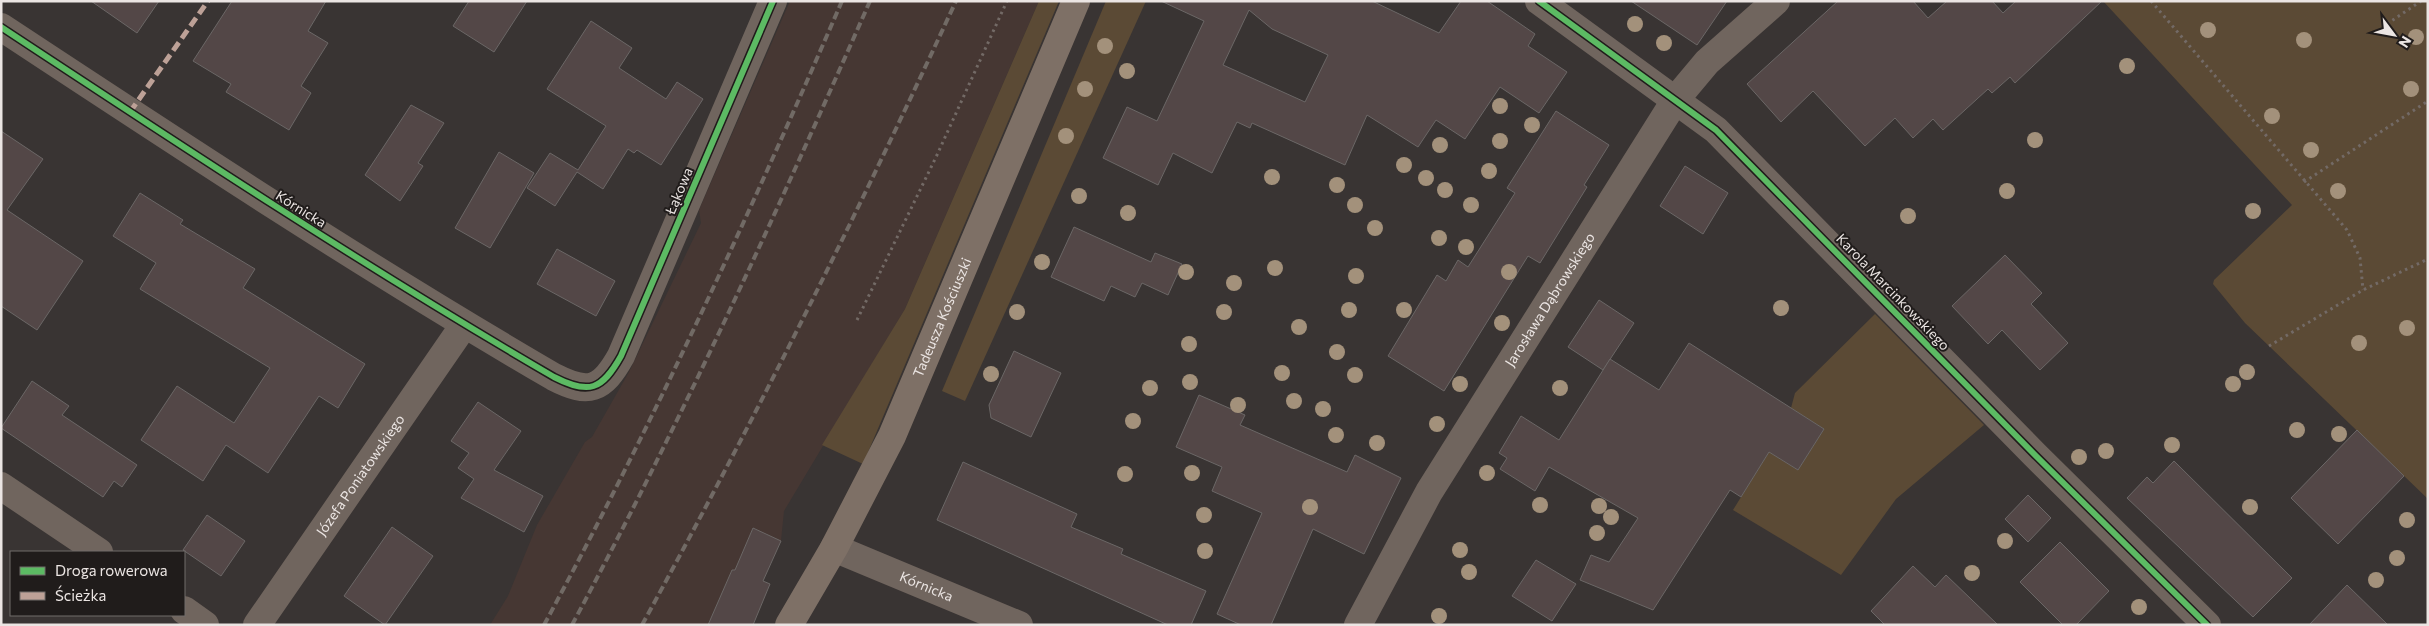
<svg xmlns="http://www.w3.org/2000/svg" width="2429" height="626" viewBox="0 0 2429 626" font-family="Commissioner,sans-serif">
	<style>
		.built { fill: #463733 }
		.green { fill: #5b4a35 }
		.building { fill: #534747; stroke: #6b6766; fill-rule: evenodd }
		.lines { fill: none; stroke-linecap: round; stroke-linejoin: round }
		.path { stroke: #736a66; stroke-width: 3; stroke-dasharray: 2.5 4; stroke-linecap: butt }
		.street { stroke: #70655e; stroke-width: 28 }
		.secondary { stroke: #7e7066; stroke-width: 28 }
		.rail { stroke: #716a65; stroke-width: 4; stroke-dasharray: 8 4; stroke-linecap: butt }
		.quiet { stroke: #bda197; stroke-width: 5; stroke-dasharray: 10 5; stroke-linecap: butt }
		.cycleway-casing { stroke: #201c1b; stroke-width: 9 }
		.cycleway { stroke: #5cba63; stroke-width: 6 }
		.tree { fill: #a3917b }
		.labels { text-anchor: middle; stroke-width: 4; stroke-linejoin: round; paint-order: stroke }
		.street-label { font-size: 14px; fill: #ebe5e3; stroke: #201c1b }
	</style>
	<rect width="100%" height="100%" fill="#393433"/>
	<polygon class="built" points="790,1 1039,1 905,309 784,511 781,541 763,581 770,584 753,625 490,625 508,596 537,525 585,442 592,437 629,372 701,223 699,210"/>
	<g class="green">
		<polygon points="1039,1 1059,1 863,464 822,445 905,309"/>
		<polygon points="1106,1 1146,1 965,401 942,391"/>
		<polygon points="2103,1 2428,1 2428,499 2245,323 2213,284 2214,280 2292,205"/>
		<polygon points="1875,314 1984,425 1896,499 1841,575 1733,510 1769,452 1798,470 1824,429 1791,408 1795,393"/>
	</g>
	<g class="building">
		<polygon points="91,1 159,1 137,33"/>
		<polygon points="232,1 326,1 308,31 328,43 301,86 311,93 289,130 226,92 231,84 193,61"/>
		<polygon points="469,1 527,1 494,52 453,26"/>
		<path d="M1161,1H1372L1439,33L1461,1H1487L1535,34L1528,46L1567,72L1539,113L1500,87L1465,139L1436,120L1418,147L1367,115L1345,165L1252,123L1250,128L1237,122L1212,173L1173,153L1158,185L1103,158L1127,107L1157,121L1204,21ZM1249,10L1272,29L1328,55L1305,102L1223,65Z"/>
		<polygon points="1631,1 1727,1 1697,45"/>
		<polygon points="1838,1 1913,1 1928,18 1947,1 1992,1 2003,13 2016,1 2102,1 2015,83 2010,77 1992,93 1988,89 1943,130 1933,119 1913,138 1895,118 1865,146 1813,91 1781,122 1747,84"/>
		<polygon points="591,21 632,48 619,68 666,99 677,82 703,99 661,165 637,150 634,153 628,149 603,189 577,172 555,206 527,188 550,153 578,170 606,126 547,89"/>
		<polygon points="411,105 444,123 418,163 423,166 400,201 365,175"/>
		<polygon points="1556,111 1609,145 1584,185 1587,187 1540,263 1528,256 1444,391 1388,356 1437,275 1446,281 1458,260 1468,267 1515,193 1507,188"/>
		<polygon points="1,131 43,159 7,210 83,261 37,330 1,306"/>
		<polygon points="499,152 534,173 490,248 455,228"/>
		<polygon points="1685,166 1728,193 1703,234 1660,206"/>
		<polygon points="140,193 183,220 180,224 255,269 243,288 365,364 338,408 319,396 268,473 226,445 203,481 141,440 177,386 234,423 270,368 140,289 156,263 113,236"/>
		<polygon points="1074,227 1151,262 1155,253 1182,264 1168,295 1142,283 1135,297 1111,286 1104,301 1051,277"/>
		<polygon points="557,249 615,281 596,316 537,284"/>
		<polygon points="2005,255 2042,293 2031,304 2068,343 2040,370 2002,330 1988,344 1952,306"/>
		<polygon points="1599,300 1634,323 1603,370 1568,347"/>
		<polygon points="1689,343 1824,429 1798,470 1769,452 1741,497 1730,490 1653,610 1580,580 1591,555 1609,562 1638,518 1549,467 1535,491 1500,469 1507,458 1499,453 1521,416 1559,440 1610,359 1659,390"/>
		<polygon points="1014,351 1061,373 1031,437 991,418 989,405"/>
		<polygon points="32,381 69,406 62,415 137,465 122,487 114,481 103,497 1,428"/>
		<polygon points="1199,395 1245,415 1240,425 1347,472 1355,455 1401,478 1364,554 1313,529 1271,625 1241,625 1217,614 1262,513 1212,491 1222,467 1176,447"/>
		<polygon points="478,402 521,431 494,470 543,496 524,532 461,498 474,479 458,468 469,453 451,441"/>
		<polygon points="2357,430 2404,476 2338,544 2291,498"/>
		<polygon points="2174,461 2292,578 2253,617 2127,498 2147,477 2153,483"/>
		<polygon points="963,462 1077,514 1071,527 1123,549 1121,554 1206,591 1191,625 1168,625 937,520"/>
		<polygon points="2028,495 2051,518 2028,542 2005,519"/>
		<polygon points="207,515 245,541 221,576 183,550"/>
		<polygon points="392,527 433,556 385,625 344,596"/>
		<polygon points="753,528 781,541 763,581 770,584 753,625 708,625 732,570 735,570"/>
		<polygon points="2060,542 2109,591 2076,625 2063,625 2020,582"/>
		<polygon points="1536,560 1576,584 1552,621 1512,596"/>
		<polygon points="1913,566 1935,587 1946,575 1998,625 1885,625 1871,611"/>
		<polygon points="2347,585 2388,625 2309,625"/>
	</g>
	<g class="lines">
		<g class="path">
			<polyline points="2151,1 2347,230 2360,258 2363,290"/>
			<polyline points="2387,24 2421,1"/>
			<polyline points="2304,182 2428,101"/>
			<polyline points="857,320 937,155 1007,1"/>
			<polyline points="2269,346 2363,290 2428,259"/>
		</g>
		<g class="street">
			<polyline points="1539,1 1716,130 2035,455 2207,625"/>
			<path d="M1,27C183,147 365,267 554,377C589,395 602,390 621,356L773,1"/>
			<polyline points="1,486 99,552"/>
			<path id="s1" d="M834,548L1019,625"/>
			<polyline points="184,610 205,625"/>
			<path id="s2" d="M257,625L464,325"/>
			<path id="s3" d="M1358,625L1429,492L1676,99L1707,62L1776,1"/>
		</g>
		<path class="secondary" id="s4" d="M789,625L834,548L892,436L1076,1"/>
		<g class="rail">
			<path d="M544,625C654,422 750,213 842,1"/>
			<path d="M572,625C681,422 777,212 870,1"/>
			<path d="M642,625C754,421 858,213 956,1"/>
		</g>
		<polyline class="quiet" points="130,112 208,1"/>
		<g class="cycleway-casing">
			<g id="cycleway">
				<polyline points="1539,1 1716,130 2035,455 2207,625"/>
				<path d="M1,27C183,147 365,267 554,377C589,395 602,390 621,356L773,1"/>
			</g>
		</g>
		<use href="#cycleway" class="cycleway"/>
	</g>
	<g class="tree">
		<circle cx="1635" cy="24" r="8"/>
		<circle cx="2208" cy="30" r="8"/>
		<circle cx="2416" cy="37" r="8"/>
		<circle cx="2304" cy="40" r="8"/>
		<circle cx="1664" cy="43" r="8"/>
		<circle cx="1105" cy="46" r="8"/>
		<circle cx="2127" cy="66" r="8"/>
		<circle cx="1127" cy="71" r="8"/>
		<circle cx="1085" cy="89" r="8"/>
		<circle cx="2411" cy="89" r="8"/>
		<circle cx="1500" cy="106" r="8"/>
		<circle cx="2272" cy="116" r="8"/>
		<circle cx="1532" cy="125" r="8"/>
		<circle cx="1066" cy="136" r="8"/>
		<circle cx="2035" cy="140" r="8"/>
		<circle cx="1500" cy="141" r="8"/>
		<circle cx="1440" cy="145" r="8"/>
		<circle cx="2311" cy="150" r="8"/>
		<circle cx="1404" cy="165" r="8"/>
		<circle cx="1489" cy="171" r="8"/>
		<circle cx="1272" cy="177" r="8"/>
		<circle cx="1426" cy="178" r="8"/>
		<circle cx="1337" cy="185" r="8"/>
		<circle cx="1445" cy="190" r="8"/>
		<circle cx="2007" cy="191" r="8"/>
		<circle cx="2338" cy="191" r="8"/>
		<circle cx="1079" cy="196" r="8"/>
		<circle cx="1355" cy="205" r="8"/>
		<circle cx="1471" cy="205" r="8"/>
		<circle cx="2253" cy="211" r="8"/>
		<circle cx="1128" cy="213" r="8"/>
		<circle cx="1908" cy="216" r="8"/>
		<circle cx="1375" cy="228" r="8"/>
		<circle cx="1439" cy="238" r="8"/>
		<circle cx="1466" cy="247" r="8"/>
		<circle cx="1042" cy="262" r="8"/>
		<circle cx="1275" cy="268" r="8"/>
		<circle cx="1186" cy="272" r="8"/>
		<circle cx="1509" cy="272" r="8"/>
		<circle cx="1356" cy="276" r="8"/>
		<circle cx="1234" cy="283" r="8"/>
		<circle cx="1781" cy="308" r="8"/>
		<circle cx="1349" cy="310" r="8"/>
		<circle cx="1404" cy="310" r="8"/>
		<circle cx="1017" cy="312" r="8"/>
		<circle cx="1224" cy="312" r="8"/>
		<circle cx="1502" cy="323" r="8"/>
		<circle cx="1299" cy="327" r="8"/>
		<circle cx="2407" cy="328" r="8"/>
		<circle cx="2359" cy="343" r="8"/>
		<circle cx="1189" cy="344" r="8"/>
		<circle cx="1337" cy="352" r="8"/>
		<circle cx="2247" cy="372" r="8"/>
		<circle cx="1282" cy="373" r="8"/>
		<circle cx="991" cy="374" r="8"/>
		<circle cx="1355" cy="375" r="8"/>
		<circle cx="1190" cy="382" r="8"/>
		<circle cx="1460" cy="384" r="8"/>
		<circle cx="2233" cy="384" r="8"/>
		<circle cx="1150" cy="388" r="8"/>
		<circle cx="1560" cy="388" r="8"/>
		<circle cx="1294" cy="401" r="8"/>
		<circle cx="1238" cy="405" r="8"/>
		<circle cx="1323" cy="409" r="8"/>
		<circle cx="1133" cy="421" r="8"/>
		<circle cx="1437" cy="424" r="8"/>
		<circle cx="2297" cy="430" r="8"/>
		<circle cx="2339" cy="434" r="8"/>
		<circle cx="1336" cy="435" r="8"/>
		<circle cx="1377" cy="443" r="8"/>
		<circle cx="2172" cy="445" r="8"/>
		<circle cx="2106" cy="451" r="8"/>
		<circle cx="2079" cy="457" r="8"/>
		<circle cx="1192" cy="473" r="8"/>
		<circle cx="1487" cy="473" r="8"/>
		<circle cx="1125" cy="474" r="8"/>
		<circle cx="1540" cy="505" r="8"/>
		<circle cx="1599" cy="506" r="8"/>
		<circle cx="1310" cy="507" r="8"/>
		<circle cx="2250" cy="507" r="8"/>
		<circle cx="1204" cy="515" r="8"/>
		<circle cx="1611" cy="517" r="8"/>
		<circle cx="2407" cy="520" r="8"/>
		<circle cx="1597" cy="533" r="8"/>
		<circle cx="2005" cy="541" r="8"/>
		<circle cx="1460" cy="550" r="8"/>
		<circle cx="1205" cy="551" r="8"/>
		<circle cx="2397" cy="558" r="8"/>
		<circle cx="1469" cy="572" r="8"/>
		<circle cx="1972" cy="573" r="8"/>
		<circle cx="2376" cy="580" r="8"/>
		<circle cx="2139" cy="607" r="8"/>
		<circle cx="1439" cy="616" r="8"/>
	</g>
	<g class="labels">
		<g class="street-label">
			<text transform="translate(679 191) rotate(-67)" y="5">Łąkowa</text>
			<text transform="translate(301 209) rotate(32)" y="5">Kórnicka</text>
			<text transform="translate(1893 292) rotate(46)" y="5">Karola Marcinkowskiego</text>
			<text dy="5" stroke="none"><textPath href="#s3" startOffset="378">Jarosława Dąbrowskiego</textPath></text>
			<text dy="5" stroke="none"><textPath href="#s4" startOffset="344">Tadeusza Kościuszki</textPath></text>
			<text dy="5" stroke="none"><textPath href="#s2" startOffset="182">Józefa Poniatowskiego</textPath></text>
			<text dy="5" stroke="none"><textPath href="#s1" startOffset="100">Kórnicka</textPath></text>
		</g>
	</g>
	<rect width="2429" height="626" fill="none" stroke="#ebe5e3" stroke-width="5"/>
	<rect x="10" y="551" width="175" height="65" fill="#201c1b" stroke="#716c6b"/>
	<rect x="20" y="567" width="25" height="8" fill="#5cba63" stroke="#716c6b"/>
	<text x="55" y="576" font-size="15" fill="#ebe5e3">Droga rowerowa</text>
	<rect x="20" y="592" width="25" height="8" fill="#bda197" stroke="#716c6b"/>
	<text x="55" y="601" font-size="15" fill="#ebe5e3">Ścieżka</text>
	<g transform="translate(2394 35) rotate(122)" stroke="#201c1b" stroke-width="4" paint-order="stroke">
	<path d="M0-4L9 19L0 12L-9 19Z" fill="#ebe5e3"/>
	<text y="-8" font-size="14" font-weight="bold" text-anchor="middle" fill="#ebe5e3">N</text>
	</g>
</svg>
